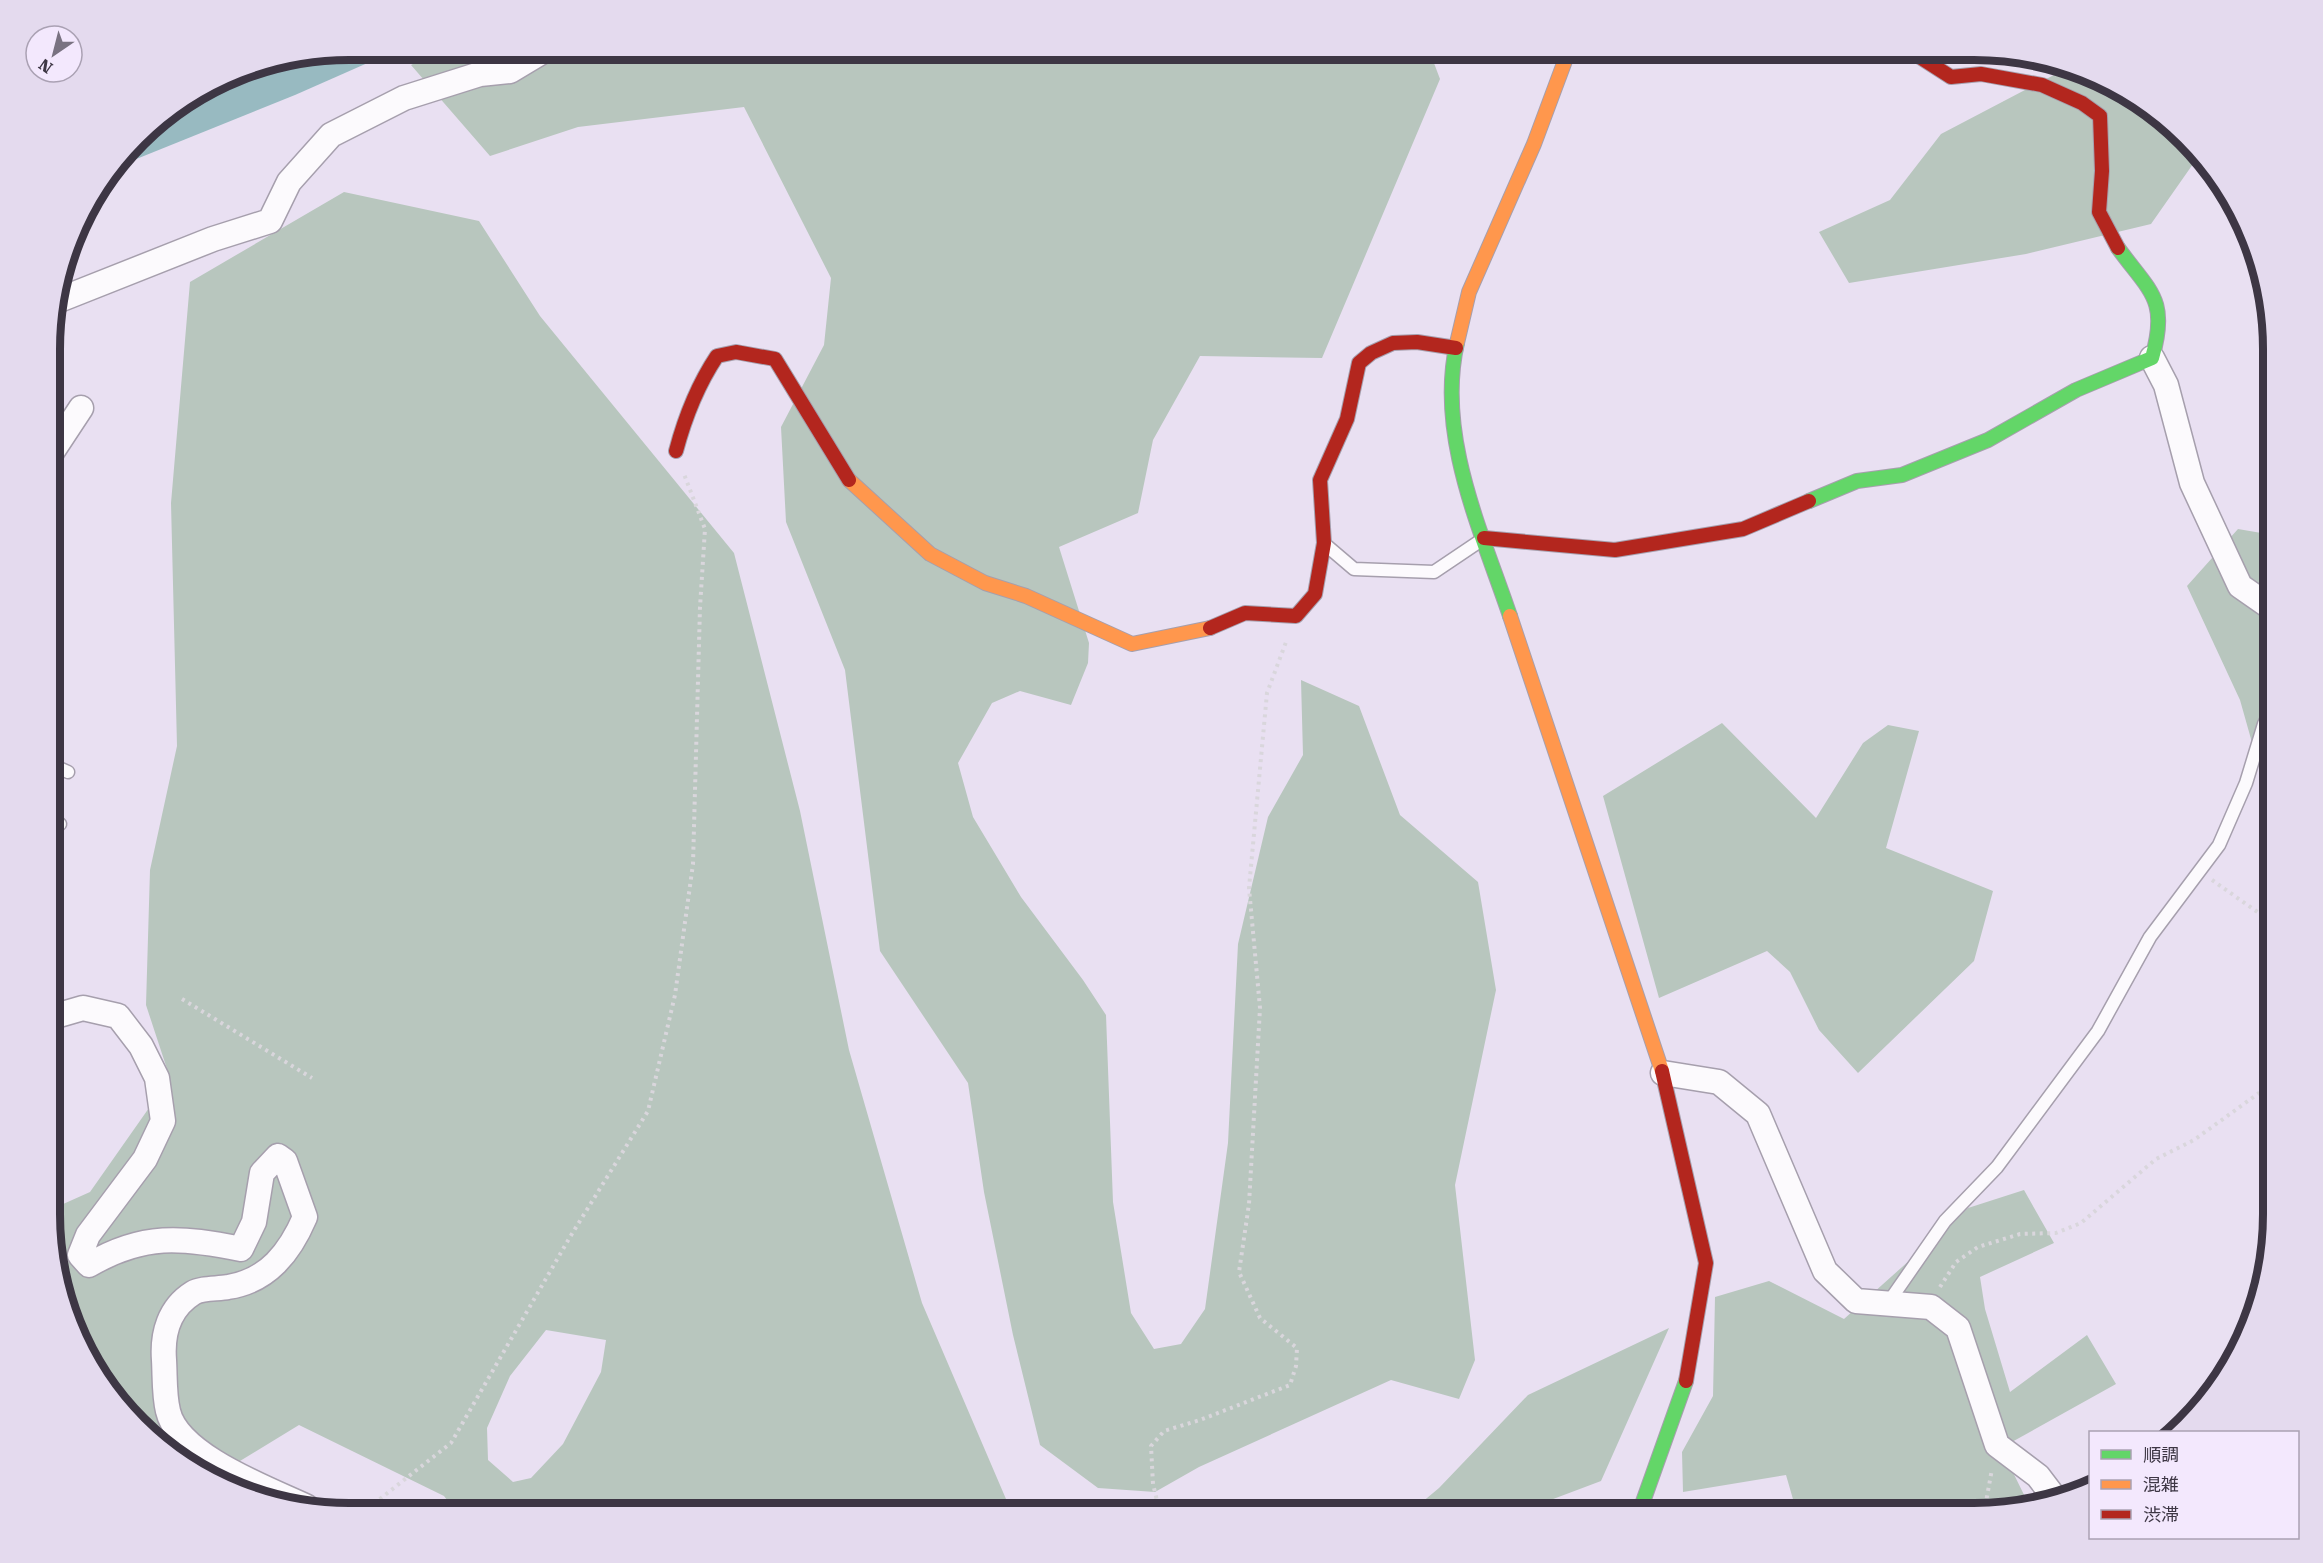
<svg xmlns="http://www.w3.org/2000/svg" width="2323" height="1563" viewBox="0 0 2323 1563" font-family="'Roboto Serif','Noto Sans JP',serif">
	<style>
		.forest { fill: #b8c6be; fill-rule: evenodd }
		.water { fill: #98bac1 }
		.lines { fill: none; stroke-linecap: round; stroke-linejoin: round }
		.lane-casing { stroke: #a69fad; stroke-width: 15 }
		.street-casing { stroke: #a69fad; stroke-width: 27 }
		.fast-casing { stroke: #a69fad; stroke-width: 16 }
		.slow-casing { stroke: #a69fad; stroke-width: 16 }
		.jam-casing { stroke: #a69fad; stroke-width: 16 }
		.path { stroke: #d9d6dc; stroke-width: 4; stroke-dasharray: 3 4.5; stroke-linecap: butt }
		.lane { stroke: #fcfafd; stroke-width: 12 }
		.street { stroke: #fcfafd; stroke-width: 24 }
		.fast { stroke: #63d668; stroke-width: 14 }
		.slow { stroke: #ff974d; stroke-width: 14 }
		.jam { stroke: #b3261e; stroke-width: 14 }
		.rim { fill: none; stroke: #3d3644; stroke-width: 8 }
	</style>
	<rect width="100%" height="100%" fill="#e9e0f2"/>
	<g class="forest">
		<polygon points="440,50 1429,50 1440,79 1322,358 1200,356 1153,440 1138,513 1059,547 1089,643 1088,663 1071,705 1020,691 992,703 958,763 973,817 1021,897 1083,980 1106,1015 1113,1202 1131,1313 1154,1349 1181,1344 1205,1309 1228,1143 1238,944 1268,817 1303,755 1301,680 1359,706 1400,815 1478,882 1496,990 1455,1185 1475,1360 1459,1399 1391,1380 1199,1467 1155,1492 1098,1488 1040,1445 1013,1335 984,1192 968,1083 880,951 845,670 786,522 781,427 824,345 831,278 744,107 578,127 490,156 411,65"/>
		<path d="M2071,66C2094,77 2121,86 2142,101C2182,130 2222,170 2241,217L2193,164L2151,224L2026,254L1849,283L1819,232L1890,200L1941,134Z"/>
		<path d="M344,192L479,221L540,316L734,553L800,811L849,1050L922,1303L1012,1513H457L444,1496L299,1425L212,1478L182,1463L137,1426L90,1364L52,1253V1209L90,1192L170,1078L146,1005L150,870L177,746L171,503L190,282ZM546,1330L606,1340L601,1372L563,1444L531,1478L513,1482L488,1460L487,1428L510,1376Z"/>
		<polygon points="2238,529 2273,535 2273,817 2240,700 2187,586"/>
		<polygon points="1722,723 1816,818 1863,743 1888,725 1919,731 1886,848 1993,891 1974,961 1858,1073 1819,1030 1790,972 1767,951 1659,998 1603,796"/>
		<polygon points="2024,1190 2054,1243 1980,1277 1985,1309 2010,1392 2087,1335 2116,1384 2001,1448 2030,1507 1994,1513 1797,1513 1786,1475 1683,1492 1682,1452 1713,1396 1715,1297 1769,1281 1844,1319 1968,1208"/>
		<polygon points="1669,1328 1601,1481 1516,1513 1409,1513 1439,1488 1528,1395"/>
	</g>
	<polygon class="water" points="349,50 397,50 295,95 119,166 151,124 234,72"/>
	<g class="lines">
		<g class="lane-casing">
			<g id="lane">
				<polyline points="1327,546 1354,569 1434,572 1483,539"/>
				<polyline points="52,765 68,772"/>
				<polyline points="52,822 60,824"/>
				<polyline points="1888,1303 1945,1221 1997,1167 2098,1031 2150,937 2219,845 2246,783 2264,724 2273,706"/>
			</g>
		</g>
		<g class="street-casing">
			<g id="street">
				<polyline points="54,302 213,239 270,221 289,182 331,135 404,98 480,74 510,71 545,50"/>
				<polyline points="2152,358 2166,385 2192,483 2240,586 2273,609"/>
				<polyline points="52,452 81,408"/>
				<path d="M52,1017L83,1008L118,1016L141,1046L157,1078L163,1121L145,1159L88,1235L80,1255L89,1265C143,1233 182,1237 241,1249L254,1222L262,1173L278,1156L285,1161L305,1217C290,1252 268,1281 228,1287C218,1289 201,1288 193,1293C169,1308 162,1334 164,1360C165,1377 164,1395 168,1411C178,1456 269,1489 307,1507"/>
				<polyline points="1663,1073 1719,1082 1758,1114 1825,1271 1856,1301 1931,1307 1958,1328 1997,1445 2038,1476 2057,1501"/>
			</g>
		</g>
		<g class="fast-casing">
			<g id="fast">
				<path d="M1457,343C1436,435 1481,530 1510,616"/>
				<path d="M1809,501L1857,481L1902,475L1988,440L2076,390L2152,358C2169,299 2150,292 2118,248"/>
				<polyline points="1639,1513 1686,1381"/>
			</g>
		</g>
		<g class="slow-casing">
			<g id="slow">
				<polyline points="1457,343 1469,292 1534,144 1569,50"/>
				<polyline points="849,480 930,554 985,583 1026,596 1132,644 1210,628"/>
				<polyline points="1510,616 1662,1071"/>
			</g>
		</g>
		<g class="jam-casing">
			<g id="jam">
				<polyline points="1909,50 1951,77 1981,74 2042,85 2082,103 2100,116 2102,171 2099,212 2118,248"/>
				<path d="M676,451C685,417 697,386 717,356L736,352L775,359L849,480"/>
				<polyline points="1484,538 1615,550 1743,529 1809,501"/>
				<polyline points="1210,628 1245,613 1296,616 1315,594 1324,543 1320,480 1347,419 1359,363 1371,353 1393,343 1417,342 1456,348"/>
				<polyline points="1662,1071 1706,1263 1686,1381"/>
			</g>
		</g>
		<g class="path">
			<polyline points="2212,880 2273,923"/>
			<polyline points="182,999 312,1078"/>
			<polyline points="1940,1287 1956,1262 1978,1247 2020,1234 2056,1233 2081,1223 2156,1159 2194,1140 2259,1093 2273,1072"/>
			<polyline points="362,1513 451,1443 570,1237 648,1111 675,995 693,864 700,607 705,529 684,474"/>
			<polyline points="1160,1513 1153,1484 1151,1446 1164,1431 1200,1420 1290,1385 1296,1366 1297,1348 1260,1318 1239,1272 1249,1204 1260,1008 1249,888 1267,693 1286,642"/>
			<polyline points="1984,1513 1992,1469"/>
		</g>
		<use href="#lane" class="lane"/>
		<use href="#street" class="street"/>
		<use href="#fast" class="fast"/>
		<use href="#slow" class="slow"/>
		<use href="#jam" class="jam"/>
	</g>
	<path d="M0 0H2323V1563H0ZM349 60H1974A289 289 0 0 1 2263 349V1214A289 289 0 0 1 1974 1503H349A289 289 0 0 1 60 1214V349A289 289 0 0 1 349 60Z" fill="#e4daee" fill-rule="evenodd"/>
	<path class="rim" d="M349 60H1974A289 289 0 0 1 2263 349V1214A289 289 0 0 1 1974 1503H349A289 289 0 0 1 60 1214V349A289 289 0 0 1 349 60Z"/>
	<rect x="2089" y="1431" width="210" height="108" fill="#f3e8fd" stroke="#aaa1b3" stroke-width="1.5"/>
	<rect x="2101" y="1450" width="30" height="9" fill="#63d668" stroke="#aaa1b3" stroke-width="1.5"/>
	<text x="2143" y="1461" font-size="18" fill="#3d3644">順調</text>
	<rect x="2101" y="1480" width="30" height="9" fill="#ff974d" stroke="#aaa1b3" stroke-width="1.5"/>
	<text x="2143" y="1491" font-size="18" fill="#3d3644">混雑</text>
	<rect x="2101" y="1510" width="30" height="9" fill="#b3261e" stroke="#aaa1b3" stroke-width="1.5"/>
	<text x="2143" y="1521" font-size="18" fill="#3d3644">渋滞</text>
	<g transform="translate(54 54) rotate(215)"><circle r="28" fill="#f3e8fd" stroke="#aaa1b3" stroke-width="1.5"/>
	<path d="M0-4.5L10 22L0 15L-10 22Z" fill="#797281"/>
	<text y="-9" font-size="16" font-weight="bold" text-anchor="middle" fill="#3d3644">N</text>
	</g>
</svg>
